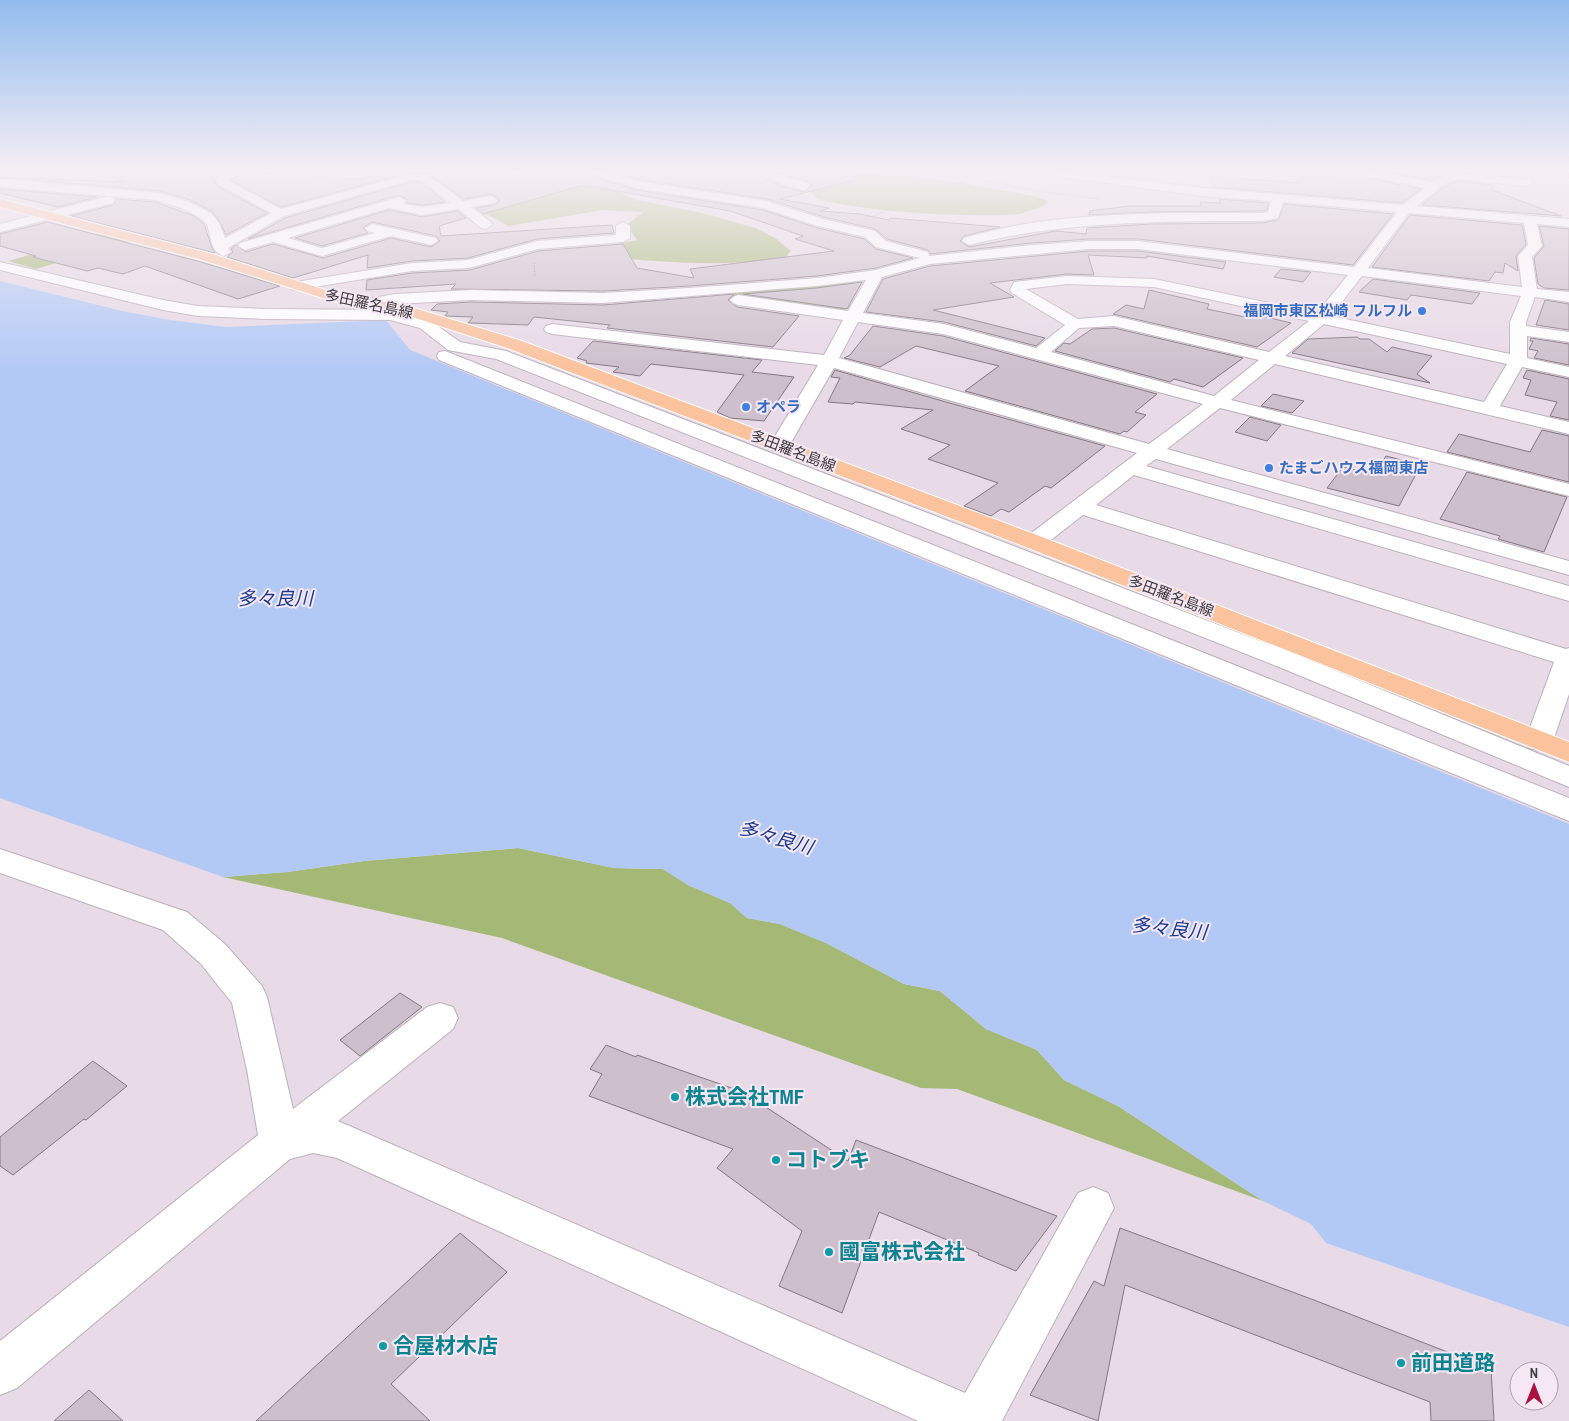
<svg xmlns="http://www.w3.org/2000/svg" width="1569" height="1421" viewBox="0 0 1569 1421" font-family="'Archivo Narrow','Noto Sans JP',sans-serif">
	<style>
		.green { fill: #a5b977 }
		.water { fill: #b2c9f6 }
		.building { fill: #cdc0cc; stroke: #837782 }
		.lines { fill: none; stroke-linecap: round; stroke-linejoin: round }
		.minor-casing { stroke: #bcafbb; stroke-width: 2 }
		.major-casing { stroke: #fff; stroke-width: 2 }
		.highway-casing { stroke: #fff; stroke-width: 2 }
		.path { stroke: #958c94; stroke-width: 1; stroke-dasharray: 1 1; stroke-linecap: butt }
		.minor { fill: #fff; fill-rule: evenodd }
		.major { fill: #fbc29e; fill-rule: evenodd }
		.highway { fill: #f99a5e; fill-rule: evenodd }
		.shop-dot { fill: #3f7fe0; stroke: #f5e8f4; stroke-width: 2 }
		.culture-dot { fill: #0f9aa8; stroke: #f5e8f4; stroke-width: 2 }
		.labels { text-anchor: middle; stroke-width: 4; stroke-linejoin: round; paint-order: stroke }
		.far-street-label { font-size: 15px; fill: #3f3a3e; stroke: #f5e8f4 }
		.far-shop-label { font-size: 15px; font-weight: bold; fill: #366cbe; stroke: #f5e8f4; text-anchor: start }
		.water-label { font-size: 19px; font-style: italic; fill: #1a3a8e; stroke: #f5e8f4 }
		.near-culture-label { font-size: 21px; font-weight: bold; fill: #0d838f; stroke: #f5e8f4; text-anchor: start }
	</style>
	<rect width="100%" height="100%" fill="#e8dae7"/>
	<g class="green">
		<path d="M448,172H490L469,177L477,183L563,177L606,187L637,200L698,212L756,228L775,238L791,251L784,259C713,268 642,261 572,253L637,240L626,225L644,212L603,210L508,226L485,213L533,200L511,195L468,201L438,180L454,178Z"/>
		<path d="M838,174C904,171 969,184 1034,196L1048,201L1046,205L1020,214L1006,215C945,216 885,213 825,201L818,199L807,188V182L811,179Z"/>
		<polygon points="102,234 130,241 36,269 8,261"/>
		<polygon points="864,280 844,312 715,294"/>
		<polygon points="518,848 614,868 663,869 688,885 730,903 747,918 780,924 826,943 904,984 940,991 986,1029 1037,1050 1064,1080 1118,1106 1263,1201 957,1089 921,1088 502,938 223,877 287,872 364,861"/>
	</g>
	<polygon class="water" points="0,281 122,311 170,320 226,327 386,320 410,350 1569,824 1569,1327 1326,1243 1311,1224 1263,1201 1118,1106 1064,1080 1037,1050 986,1029 940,991 904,984 826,943 780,924 747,918 730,903 688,885 663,869 614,868 518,848 364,861 287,872 223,877 0,798"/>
	<g class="building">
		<polygon points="103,172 215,172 213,179 217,186 267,213 226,235 220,222 212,211 190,200 161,191 0,177 123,182"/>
		<polygon points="245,172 360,179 388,172 505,172 509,176 521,179 528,176 528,172 588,172 591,176 636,190 763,210 814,227 864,239 876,249 913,258 876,268 817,276 689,286 603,291 451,289 456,284 366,290 367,280 412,273 470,270 538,251 623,244 637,268 694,278 690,269 834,251 795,239 803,236 730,211 583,185 483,214 476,208 495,205 499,201 498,198 491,194 463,199 429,174 411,172 281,207 230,180"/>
		<polygon points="614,172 754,172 780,186 804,192 812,186 808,181 773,172 853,172 854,180 780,199 829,208 820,211 860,214 889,220 890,218 1000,227 964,236 960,241 969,247 1056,231 1086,234 1087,228 1151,224 1262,223 1278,220 1284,204 1393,214 1353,265 1138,239 1089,239 1032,243 930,254 928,250 887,239 875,229 824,217 767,199 637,179"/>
		<polygon points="1345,172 1355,172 1363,177 1421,189 1402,203 1214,187 1210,176 1297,183 1298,177 1337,177"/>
		<polygon points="1390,172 1445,172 1445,173 1432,180"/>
		<polygon points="1457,181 1493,185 1492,190 1561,216 1422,205 1441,189"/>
		<polygon points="411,182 420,182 445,202 423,205 407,203 407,199 399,195 248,239 285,218"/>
		<polygon points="0,189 97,197 58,207 0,193"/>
		<polygon points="116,199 155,202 194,216 204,224 212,248 215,253 71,216 113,205"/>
		<polygon points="1219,199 1269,203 1267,210 1262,211 1150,212 1089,215 1090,211 1129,206 1201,206 1200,202 1221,203"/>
		<polygon points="389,210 423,217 457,211 466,218 439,226 441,236 612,225 614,233 537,239 468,258 412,261 367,268 368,255 293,278 227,257 233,252 231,249 236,245 246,252 273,244 323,258 391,238 431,247 440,241 436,236 372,222 363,228 368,233 322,246 295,238"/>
		<polygon points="1410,215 1522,225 1526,244 1516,256 1518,271 1505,263 1503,273 1495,272 1489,281 1372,267"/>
		<polygon points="48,222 201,262 280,286 238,299 145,266 123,274 98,268 87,271 33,257 36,256 0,246 0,234"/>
		<polygon points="1539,226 1569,229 1569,290 1544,288 1538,284 1534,258 1544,246"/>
		<polygon points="1089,251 1138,251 1226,262 1223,269 1147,256 1147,258 1088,255 1094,275 1067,274 990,283 1014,297 933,310 1045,338 1036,346 944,322 866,312 883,279 930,266"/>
		<polygon points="1281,269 1311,272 1303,282 1274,277"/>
		<polygon points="1373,279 1480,293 1472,304 1411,295 1407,300 1359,292"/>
		<polygon points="862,282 847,309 743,294 817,288"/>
		<polygon points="1149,290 1209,304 1207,309 1245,317 1250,313 1291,323 1257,347 1113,314 1126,305 1144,309"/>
		<polygon points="734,294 728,300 737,307 799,316 773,347 607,328 610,325 534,317 528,325 471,323 468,323 473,317 445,316 448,312 431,310 437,304 471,302 603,305"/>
		<polygon points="1545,300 1569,304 1569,330 1536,325"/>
		<polygon points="873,326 943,336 1157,394 1135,412 1146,415 1127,432 1124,431 1120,434 965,391 999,366 916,346 880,367 844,358 850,355"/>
		<polygon points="1114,328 1243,358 1203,387 1174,379 1170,382 1055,351 1064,343 1070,344 1092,329"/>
		<polygon points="1357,337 1360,339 1369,339 1387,352 1392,347 1432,356 1417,374 1430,383 1292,353 1308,339"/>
		<polygon points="1531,338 1569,344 1569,365 1534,358 1538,351 1529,349 1533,341 1530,341"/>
		<polygon points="593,341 762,360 752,372 794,377 764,421 730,418 717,412 744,375 651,364 640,376 613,372 619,367 586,363 587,361 577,358"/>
		<polygon points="835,370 946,402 1105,446 1051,488 1045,486 1009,512 1001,509 991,516 964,506 998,483 928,459 950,445 901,429 933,410 855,402 853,404 828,402 840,378 831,377"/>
		<polygon points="1527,370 1569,379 1569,420 1550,416 1557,402 1525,395 1531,380 1523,378"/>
		<polygon points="1273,394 1304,401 1292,413 1261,406"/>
		<polygon points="1250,417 1281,425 1267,441 1235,432"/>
		<polygon points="1542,430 1569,436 1569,482 1447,452 1459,434 1530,452"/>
		<polygon points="1386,456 1421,465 1399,506 1327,488 1343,467 1374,475"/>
		<polygon points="1467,472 1567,497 1544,552 1498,539 1500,536 1440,519"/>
		<polygon points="400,993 422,1007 360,1056 340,1040"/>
		<polygon points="606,1045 636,1057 637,1055 743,1092 848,1161 856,1140 1057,1216 1016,1271 978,1255 979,1253 879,1212 842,1313 779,1286 802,1231 717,1168 733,1149 589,1096 602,1074 590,1069"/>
		<polygon points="93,1061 127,1086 86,1120 84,1119 13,1175 0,1166 0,1137"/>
		<polygon points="1120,1228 1314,1300 1491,1369 1494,1421 1431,1421 1430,1402 1125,1285 1098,1421 1030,1395 1094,1281 1104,1286"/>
		<polygon points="460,1233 507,1272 391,1384 430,1421 256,1421"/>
		<polygon points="89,1390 123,1421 54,1421"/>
	</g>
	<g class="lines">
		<g class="minor-casing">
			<g id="minor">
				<path d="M222,172H235L227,180L281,209L411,174L428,175L463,201L491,196L497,200L495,203L471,207L491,222L492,225L486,229L481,228L458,209L423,215L389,208L288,238L322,248L375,233L367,231L365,228L372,224L436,238L438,241L431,245L391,236L322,256L273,242L245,250L238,246L240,243L400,197L406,201L404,204L423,207L450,203L421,180H411L284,216L228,248L231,252L224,256C209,252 212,235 206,223C192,210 173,205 155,200L0,187V179L160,193L189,202L211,213L219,223L225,238L271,213L218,184L215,179Z"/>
				<polygon points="293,172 308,172 302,175 295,174"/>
				<polygon points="507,172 525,172 527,174 521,177 509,174"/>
				<path d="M590,172H608L637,181L766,201L823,219L875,231L886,241L928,252L929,256L1032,245L1089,241H1138L1354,267L1397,212L1283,202L1278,218L1262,221C1163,221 1065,221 969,245L962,241L964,238C1056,210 1166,213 1262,213L1268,212L1271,201L1203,196L1046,175L1040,172H1073L1203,188L1403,205L1425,188L1363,175L1357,172H1380L1432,182L1448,174L1447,172L1531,180L1533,182L1527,186L1457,179L1440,187L1417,206L1569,219V227L1537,224L1542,246L1532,257L1537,289L1569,292V302L1535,297L1526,322V326L1569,332V342L1527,336V358L1569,367V377L1522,367L1500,406L1569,422V434L1275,364L1231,400L1569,484V496L1220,408L1167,449L1569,561V575L1156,459L1146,466L1569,586V601L1134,475L1096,505L1566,649L1569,648V694L1553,741L1549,748L1539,750L1529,748L1525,741L1554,662L1083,515L1042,547L1034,549L1026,547L1023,542L1026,537L1137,453L834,368L789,446L786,450L779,452L772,450L769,446L818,365L552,334L546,332L544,329L546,326L552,324L824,355L843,320L738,305L733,303L730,300L733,297L738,295L848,311L866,280L817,286L603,303L471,300L395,304L367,308L362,306L359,303L362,300L395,294L471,290L603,293L689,288L817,278L876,270L920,258L876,247L865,237L814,225L763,208L636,188L592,174ZM1409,213L1524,223L1528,245L1518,256L1522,287L1368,268ZM1089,249H1138L1348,275L1317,313L1154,279L1067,276L1014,282L1010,290L1012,293L1065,325L1036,348L944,324L863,313L882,277L930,264ZM1362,276L1521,296L1510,322V354L1331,316ZM1067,284L1154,287L1309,321L1269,352L1114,316L1078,319L1026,289ZM858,322L943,334L1203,404L1149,444L839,358ZM1324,324L1507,364L1484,402L1285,356ZM1114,326L1259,360L1214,396L1051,352L1079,328Z"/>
				<path d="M756,172C774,172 791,179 808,183L810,186L804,190L781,184Z"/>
				<polygon points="1289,172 1343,172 1337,175 1295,175"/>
				<polygon points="109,196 113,197 115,200 113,203 0,232 0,224"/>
				<polygon points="623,222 630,226 630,238 623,242 538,249 469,268 412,271 296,290 291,289 289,286 291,283 296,282 412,263 468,260 537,241 616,235 616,226"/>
				<polygon points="0,262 163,300 198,306 265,309 391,310 432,322 460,342 506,351 1297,655 1569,766 1569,787 1279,667 496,359 448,350 420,328 390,320 265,319 198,316 163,310 0,270"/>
				<polygon points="445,351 1569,798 1569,821 439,360 437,356 439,352"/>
				<polygon points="0,849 187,912 225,944 262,986 267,997 293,1109 427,1007 440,1003 453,1007 458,1018 453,1029 338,1121 965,1393 1078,1193 1093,1187 1108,1193 1114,1208 1002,1421 918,1421 337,1158 313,1153 290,1159 17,1388 0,1395 0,1341 258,1135 247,1070 232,1003 201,964 163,930 0,873"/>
			</g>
		</g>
		<g class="major-casing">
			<polygon id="major" points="0,199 212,254 348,297 401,304 522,341 1042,537 1569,742 1569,762 1026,547 510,349 394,311 342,304 202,260 0,207"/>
		</g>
		<g class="highway-casing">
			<polygon id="highway" points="1555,172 1569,172 1569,179"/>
		</g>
		<g class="path">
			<polyline points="942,172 1036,191 1098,199"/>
			<polyline points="874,216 889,208"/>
			<polyline points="534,263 535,277"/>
		</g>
		<use href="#minor" class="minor"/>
		<use href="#major" class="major"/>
		<use href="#highway" class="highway"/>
	</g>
	<linearGradient id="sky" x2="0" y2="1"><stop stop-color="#92bcee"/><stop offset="0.46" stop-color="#f5eef4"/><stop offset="1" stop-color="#f5eef4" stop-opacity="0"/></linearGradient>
	<rect width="1569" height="371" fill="url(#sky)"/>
	<g class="shop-dot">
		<circle cx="1422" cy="311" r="5"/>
		<circle cx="746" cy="407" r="5"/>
		<circle cx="1269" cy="468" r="5"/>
	</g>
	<g class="culture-dot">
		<circle cx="675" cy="1097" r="5"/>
		<circle cx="776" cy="1160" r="5"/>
		<circle cx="829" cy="1252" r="5"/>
		<circle cx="383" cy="1346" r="5"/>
		<circle cx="1401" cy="1363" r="5"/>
	</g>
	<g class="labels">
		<g class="far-street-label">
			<text transform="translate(369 304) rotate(12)" y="5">多田羅名島線</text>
			<text transform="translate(793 451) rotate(21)" y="5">多田羅名島線</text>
			<text transform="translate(1171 596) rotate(21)" y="5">多田羅名島線</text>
		</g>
		<g class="far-shop-label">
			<text x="1412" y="316" text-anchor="end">福岡市東区松崎 フルフル</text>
			<text x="756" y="412">オペラ</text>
			<text x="1279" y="473">たまごハウス福岡東店</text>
		</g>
		<g class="water-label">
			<text x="275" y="605">多々良川</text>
			<text transform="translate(776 837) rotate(16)" y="7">多々良川</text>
			<text transform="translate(1169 928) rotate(6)" y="7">多々良川</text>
		</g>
		<g class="near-culture-label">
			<text x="685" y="1104">株式会社TMF</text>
			<text x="786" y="1167">コトブキ</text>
			<text x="839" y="1259">國富株式会社</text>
			<text x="393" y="1353">合屋材木店</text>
			<text x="1411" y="1370">前田道路</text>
		</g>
	</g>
	<g transform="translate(1534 1386)"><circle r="24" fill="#f5e8f4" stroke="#aca2ab"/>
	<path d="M0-4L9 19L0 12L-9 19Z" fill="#a9133e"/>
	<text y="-8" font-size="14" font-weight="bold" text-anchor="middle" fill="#3f3a3e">N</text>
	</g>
</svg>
